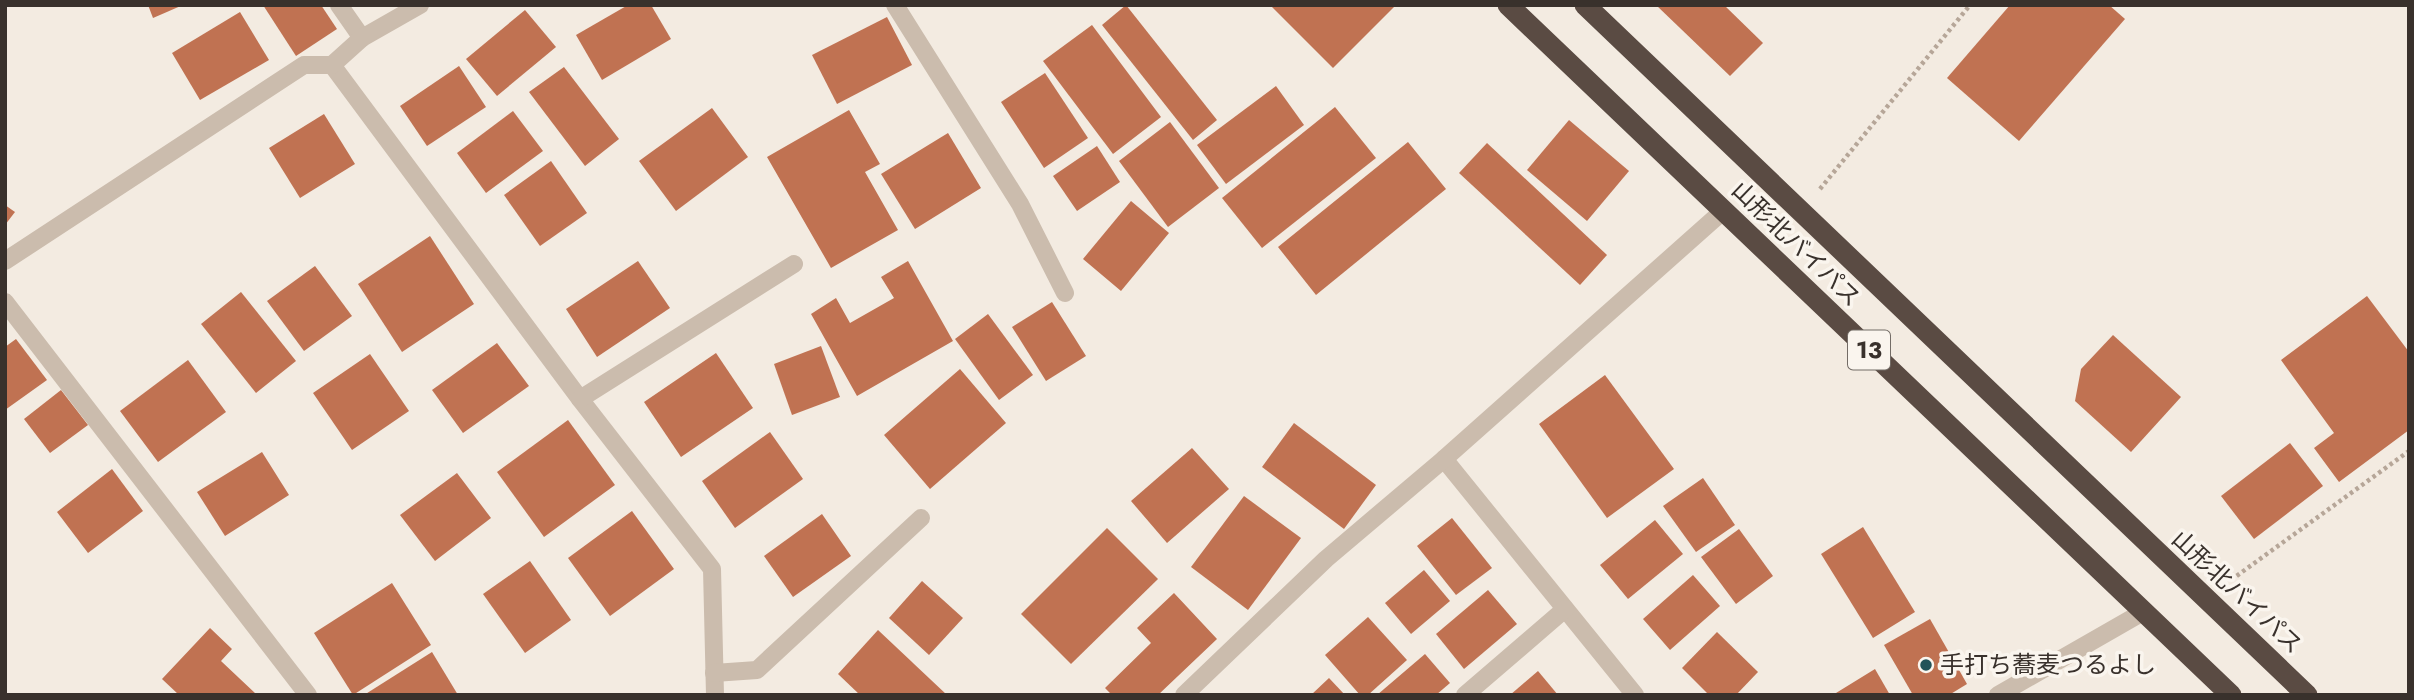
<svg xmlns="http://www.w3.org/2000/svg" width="2414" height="700" viewBox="0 0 2414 700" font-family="Jost,'Noto Sans JP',sans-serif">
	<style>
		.building { fill: #c07252 }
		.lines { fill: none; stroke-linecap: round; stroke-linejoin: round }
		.path { stroke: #b6a698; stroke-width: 4.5; stroke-dasharray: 3.5 3.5; stroke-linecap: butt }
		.lane { stroke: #cbbcad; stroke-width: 18 }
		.highway { stroke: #5a4b43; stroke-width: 21 }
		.poi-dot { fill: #235359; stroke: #faf5ee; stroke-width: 2.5 }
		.labels { text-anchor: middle; stroke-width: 7; stroke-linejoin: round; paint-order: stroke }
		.shield { fill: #faf5ee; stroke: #736c66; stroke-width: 2 }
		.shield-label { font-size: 23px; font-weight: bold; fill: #39312c }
		.street-label { font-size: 24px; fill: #39312c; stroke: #faf5ee }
		.poi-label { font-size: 24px; fill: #39312c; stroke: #faf5ee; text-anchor: start }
	</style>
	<rect width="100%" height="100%" fill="#f3ebe1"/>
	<g class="building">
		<polygon points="148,5 183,5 153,18"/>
		<polygon points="263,5 321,5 337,29 296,56"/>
		<polygon points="628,5 651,5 671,39 602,80 576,35"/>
		<polygon points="1126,5 1217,120 1193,140 1102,25"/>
		<polygon points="1270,5 1396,5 1333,68"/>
		<polygon points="1656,5 1724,5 1763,43 1730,76"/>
		<polygon points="2010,5 2109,5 2125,19 2019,141 1947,78"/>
		<polygon points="525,10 556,47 497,96 466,59"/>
		<polygon points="240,12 269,60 200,100 172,53"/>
		<polygon points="887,17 912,65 837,104 812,55"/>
		<polygon points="1092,25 1161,117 1113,154 1043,61"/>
		<polygon points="459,66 486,107 427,146 400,106"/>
		<polygon points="564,67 619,139 585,166 529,92"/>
		<polygon points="1045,73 1088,138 1044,168 1001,102"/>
		<polygon points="1276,86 1304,125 1226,184 1197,145"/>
		<polygon points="1335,107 1376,158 1262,248 1222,198"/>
		<polygon points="712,108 748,157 676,211 639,161"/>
		<polygon points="849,110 880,164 865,172 898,230 831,268 767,157"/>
		<polygon points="513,111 543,151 486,193 457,153"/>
		<polygon points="324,114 355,164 300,198 269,148"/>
		<polygon points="1569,120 1629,171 1587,221 1527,170"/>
		<polygon points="1170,122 1219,188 1168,227 1119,161"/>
		<polygon points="948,133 981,188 915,229 881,174"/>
		<polygon points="1408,142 1446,189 1316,295 1278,247"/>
		<polygon points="1487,143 1607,255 1580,285 1459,173"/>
		<polygon points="1097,146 1120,182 1077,211 1053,176"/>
		<polygon points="551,161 587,213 540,246 504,195"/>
		<polygon points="1131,201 1169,233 1121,291 1083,259"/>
		<polygon points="5,205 15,212 5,225"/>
		<polygon points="430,236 474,304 402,352 358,284"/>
		<polygon points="638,261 670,308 597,357 566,309"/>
		<polygon points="908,261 953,341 857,396 811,314 836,298 850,323 894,298 881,277"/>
		<polygon points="315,266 352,316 304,351 267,301"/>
		<polygon points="241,292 296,361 256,393 201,324"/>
		<polygon points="2367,296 2409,352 2409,430 2339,482 2314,448 2334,433 2281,360"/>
		<polygon points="1052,302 1086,356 1046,381 1012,327"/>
		<polygon points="988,314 1033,375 999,400 955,339"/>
		<polygon points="2113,335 2181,397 2131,452 2075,401 2081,369"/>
		<polygon points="16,339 47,380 5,410 5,347"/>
		<polygon points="497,343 529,386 463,433 432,390"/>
		<polygon points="821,346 840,397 792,415 774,364"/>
		<polygon points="716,353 753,408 681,457 644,402"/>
		<polygon points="370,354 409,411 352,450 313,393"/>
		<polygon points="188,360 226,412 158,462 120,411"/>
		<polygon points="960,369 1006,423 930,489 884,435"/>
		<polygon points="1605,375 1674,469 1607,518 1539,424"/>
		<polygon points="61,390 88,425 50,453 24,419"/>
		<polygon points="568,420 615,485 544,537 497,472"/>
		<polygon points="1294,423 1376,485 1344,529 1262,467"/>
		<polygon points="770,432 803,479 735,528 702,481"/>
		<polygon points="2290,443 2323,486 2254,539 2221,496"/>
		<polygon points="1192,448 1229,489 1167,543 1131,501"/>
		<polygon points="262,452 289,495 225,536 197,492"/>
		<polygon points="112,469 143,511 88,553 57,512"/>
		<polygon points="457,473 491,518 435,561 400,515"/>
		<polygon points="1703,478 1735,525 1696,552 1663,506"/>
		<polygon points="1244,496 1301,538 1248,610 1191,567"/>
		<polygon points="632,511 674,569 610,616 568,558"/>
		<polygon points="822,514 851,556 793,597 764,556"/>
		<polygon points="1452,518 1492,568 1456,595 1417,546"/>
		<polygon points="1655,520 1683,554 1628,599 1600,565"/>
		<polygon points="1863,527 1915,612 1873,638 1821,554"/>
		<polygon points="1107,528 1158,579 1071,664 1021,614"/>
		<polygon points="1739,529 1773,576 1736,604 1701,557"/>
		<polygon points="530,561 571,620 525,653 483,594"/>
		<polygon points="1424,570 1450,601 1411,634 1385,603"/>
		<polygon points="1693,575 1720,606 1670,650 1643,619"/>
		<polygon points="922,581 963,618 929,655 889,618"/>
		<polygon points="392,583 431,645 353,695 314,633"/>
		<polygon points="1488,590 1517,624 1464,669 1436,634"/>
		<polygon points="1174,593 1217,639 1158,695 1112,695 1105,688 1151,643 1137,628"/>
		<polygon points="1368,617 1407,660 1368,695 1360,695 1325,655"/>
		<polygon points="1930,619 1967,684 1949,695 1913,695 1884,645"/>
		<polygon points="210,628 232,649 221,661 257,695 179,695 162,679"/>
		<polygon points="878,630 947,695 860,695 838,674"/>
		<polygon points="1717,632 1758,672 1736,695 1709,695 1682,668"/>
		<polygon points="432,652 458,695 364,695"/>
		<polygon points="1425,654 1450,683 1436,695 1377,695"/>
		<polygon points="1875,669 1890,695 1838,695 1836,693"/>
		<polygon points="1538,671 1558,695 1510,695"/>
		<polygon points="1329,678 1345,695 1311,695"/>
	</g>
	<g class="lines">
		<g class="path">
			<polyline points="1820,189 1970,5"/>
			<polyline points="2231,580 2409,451"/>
		</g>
		<g class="lane">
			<polyline points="339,5 362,38"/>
			<polyline points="895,5 1020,204 1065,293"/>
			<polyline points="332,65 580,399 712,569 715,695"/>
			<polyline points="5,261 304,65 332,65 362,38 420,5"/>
			<polyline points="5,302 308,695"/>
			<polyline points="580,399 794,264"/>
			<polyline points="1444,459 1635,695"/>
			<polyline points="714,673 757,670 921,518"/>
			<polyline points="1184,695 1326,559 1444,459 1723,211"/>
			<polyline points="1465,695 1565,609"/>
			<polyline points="1998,695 2143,612"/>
		</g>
		<g class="highway">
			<polyline points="1508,5 2231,695"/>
			<polyline points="1585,5 2307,695"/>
		</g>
	</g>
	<circle class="poi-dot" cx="1926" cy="665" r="7"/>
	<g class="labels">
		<rect class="shield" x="1848" y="330.5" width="42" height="39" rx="5"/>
		<g class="shield-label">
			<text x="1869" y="358">13</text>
		</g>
		<g class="street-label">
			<text transform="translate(1796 244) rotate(44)" y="8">山形北バイパス</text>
			<text transform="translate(2237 592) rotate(43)" y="8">山形北バイパス</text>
		</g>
		<g class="poi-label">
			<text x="1940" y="673">手打ち蕎麦つるよし</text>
		</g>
	</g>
	<rect width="2414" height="700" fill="none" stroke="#39312c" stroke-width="14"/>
</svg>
